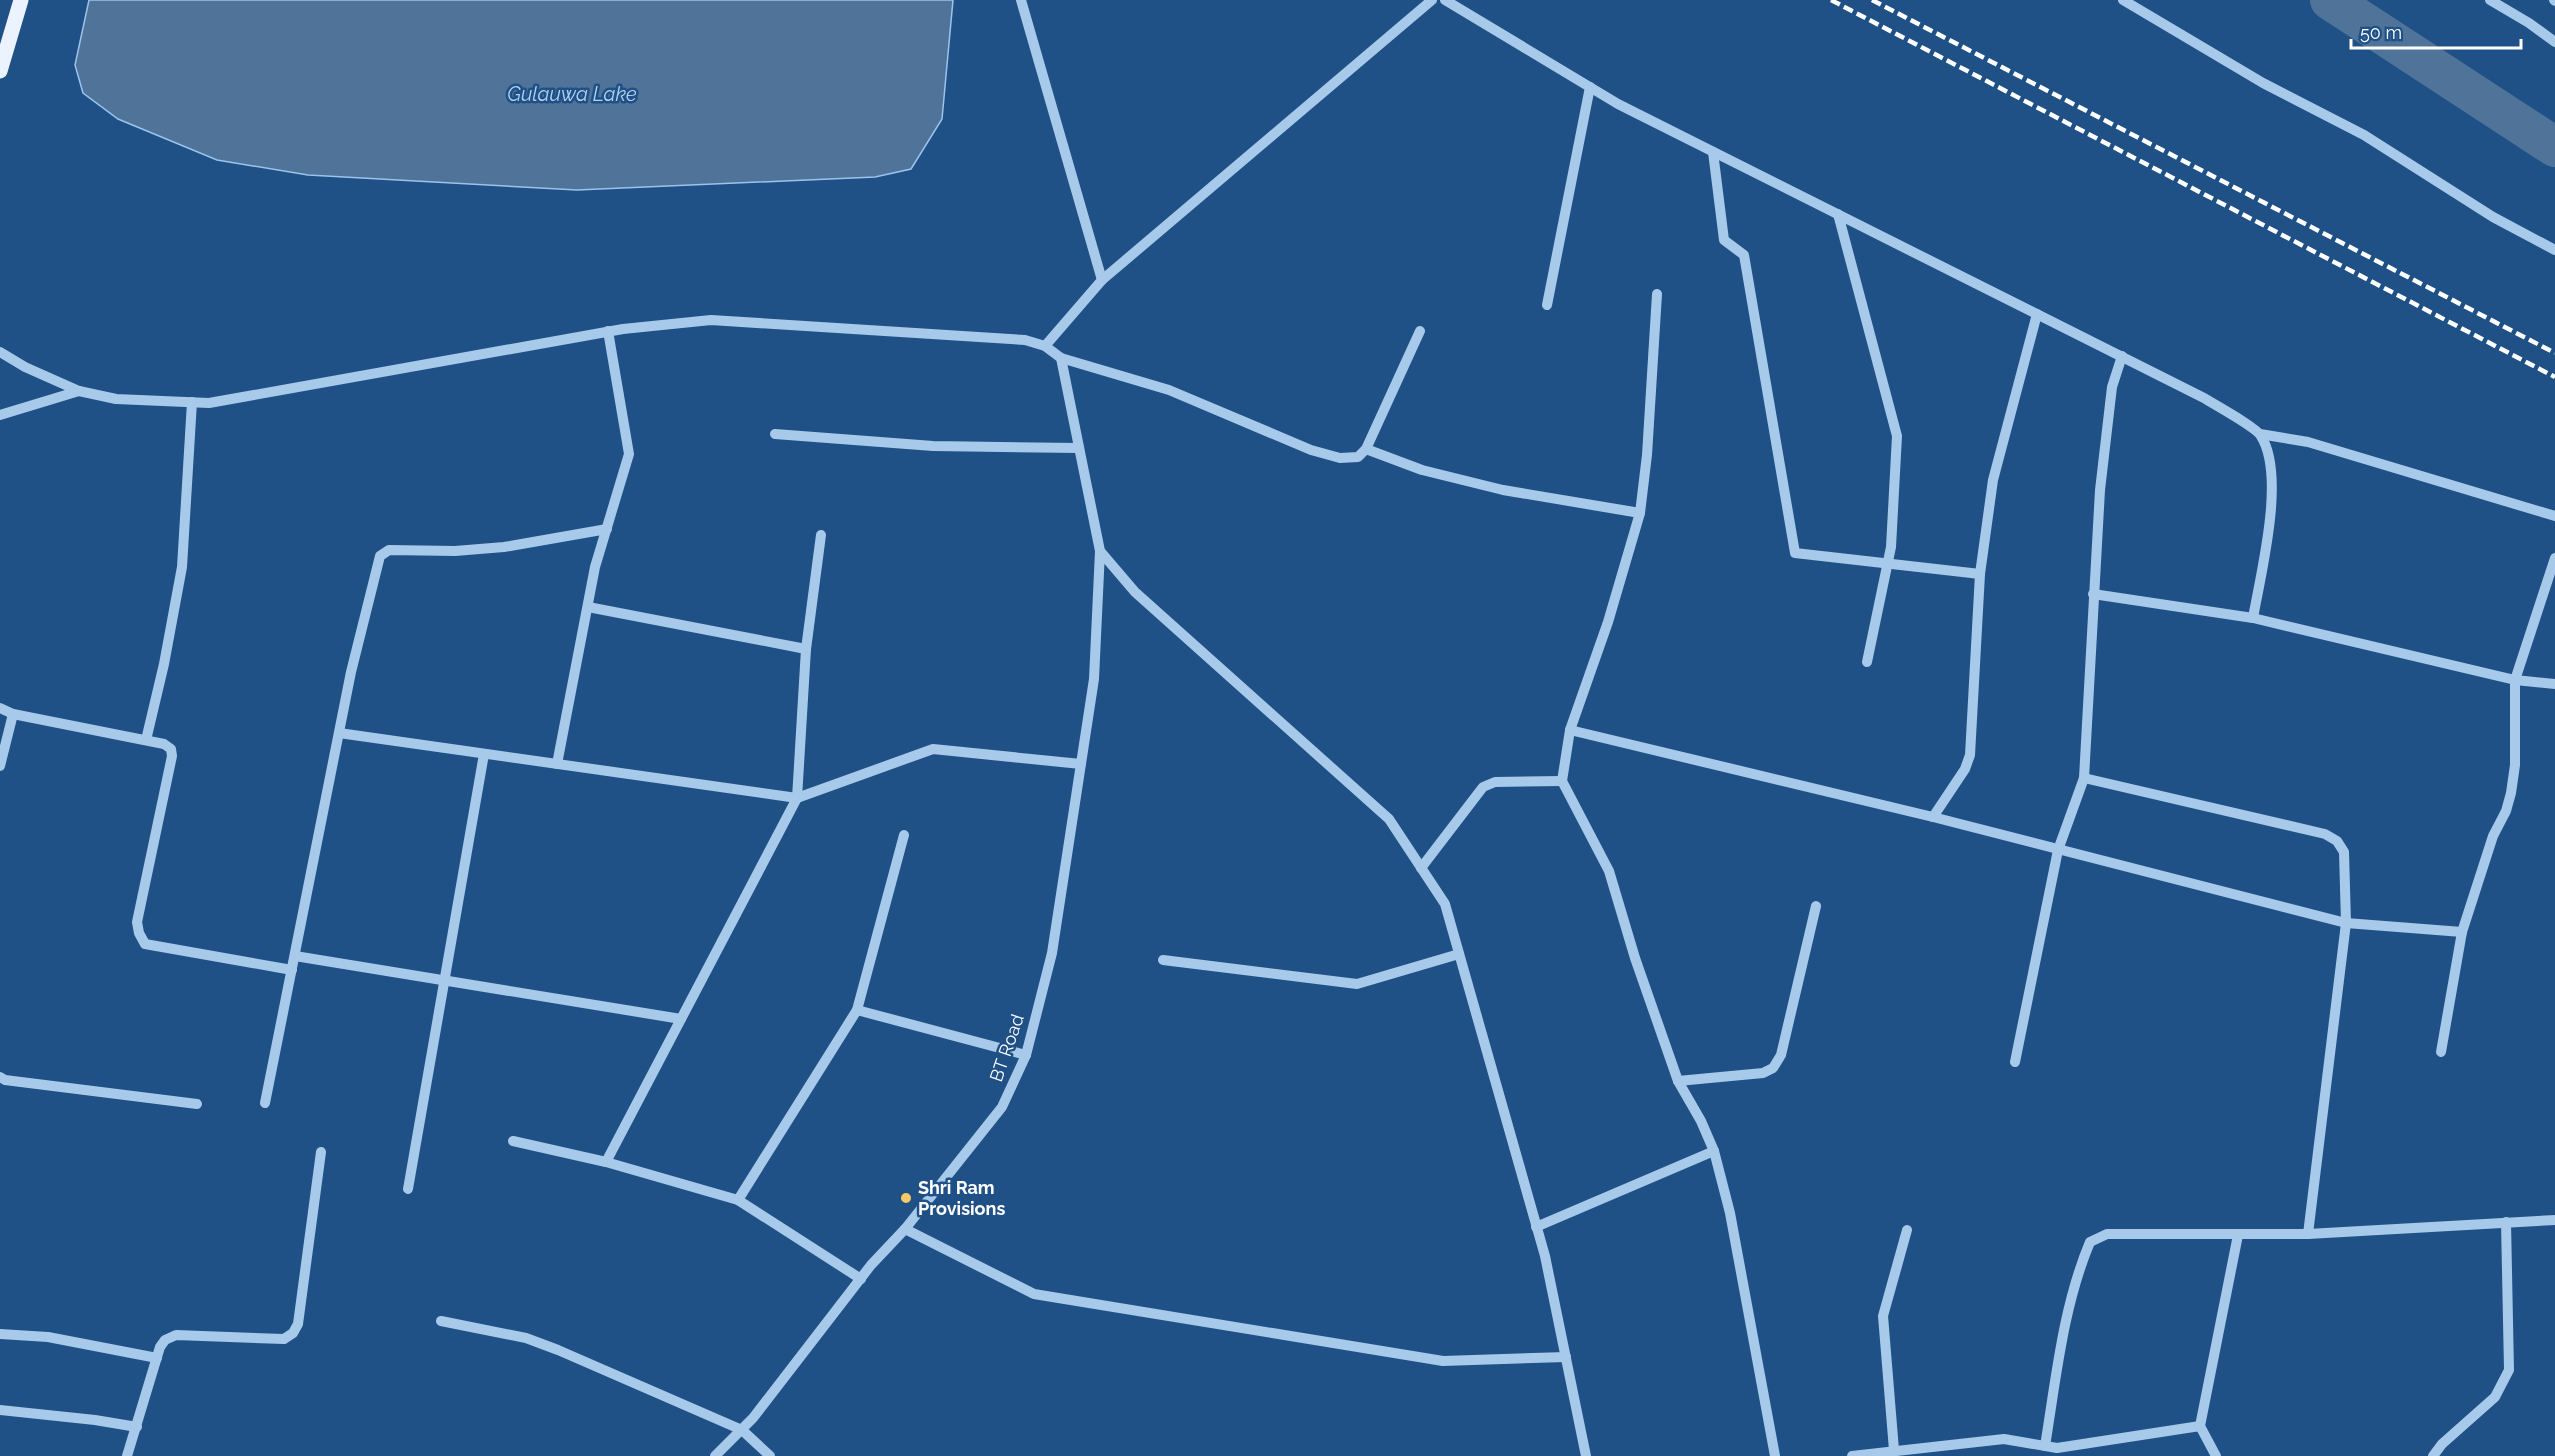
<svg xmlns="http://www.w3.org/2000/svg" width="2555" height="1456" viewBox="0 0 2555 1456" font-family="Raleway,sans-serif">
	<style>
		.water { fill: #4f7399; stroke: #9bc4ec; stroke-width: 1.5 }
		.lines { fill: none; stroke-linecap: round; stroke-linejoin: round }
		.river { stroke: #4f7399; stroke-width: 40 }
		.minor { stroke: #a7c9ea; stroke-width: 10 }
		.major { stroke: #ebf3fe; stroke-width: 15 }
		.rail { stroke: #fff; stroke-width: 4.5; stroke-dasharray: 10 4.5; stroke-linecap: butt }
		.poi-dot { fill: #f9c867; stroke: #1f5086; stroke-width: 2 }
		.labels { text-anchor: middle; stroke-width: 5; stroke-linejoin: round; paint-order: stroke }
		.street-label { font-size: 18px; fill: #fff; stroke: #1f5086 }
		.poi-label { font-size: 18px; font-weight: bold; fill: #fff; stroke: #1f5086; text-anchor: start }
		.water-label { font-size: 20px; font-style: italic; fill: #b3d2f2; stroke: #1f5086 }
	</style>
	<rect width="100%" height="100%" fill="#1f5086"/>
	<polygon class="water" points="89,0 953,0 942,119 911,169 875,177 577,190 308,175 217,160 118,119 83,93 75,65"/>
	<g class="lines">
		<polyline class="river" points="2330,0 2555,147"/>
		<g class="minor">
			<polyline points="1021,0 1102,280"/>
			<path d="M1445,0L1618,104L2204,398C2215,405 2256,427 2261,436C2286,476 2261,572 2253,618"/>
			<polyline points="2123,0 2263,83 2364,135 2493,217 2555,250"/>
			<polyline points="2490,0 2529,23 2555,42"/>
			<polyline points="2554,0 2555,1"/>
			<polyline points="1713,152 1724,240 1744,255 1795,553 1980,574"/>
			<polyline points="1838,214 1897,436 1891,547 1867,662"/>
			<polyline points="1657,294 1647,455 1640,513 1608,622 1570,730 1562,781 1609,871 1635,958 1678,1081 1701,1121 1714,1151 1730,1213 1775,1456"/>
			<polyline points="1547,305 1590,87"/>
			<polyline points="1045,346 1102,280 1432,0"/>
			<polyline points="0,352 25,367 79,391 116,399 209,403 623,329 711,320 1025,340 1045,346 1061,358 1100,551 1135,592 1389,819 1445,904 1545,1256 1586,1456"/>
			<polyline points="1061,358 1169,390 1311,450 1340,458 1358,457 1366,449 1420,331"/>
			<polyline points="0,415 79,391"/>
			<polyline points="775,434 933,446 1079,448"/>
			<polyline points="2260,434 2308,442 2555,516"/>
			<polyline points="1366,449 1422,470 1503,490 1640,513"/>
			<polyline points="821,535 806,649 797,798 606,1162 738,1200 861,1279"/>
			<polyline points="2093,594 2253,618 2515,680 2555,684"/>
			<polyline points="588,607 806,649"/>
			<polyline points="0,708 13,714 164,744 171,749 172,756 137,922 139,933 145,944 292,970"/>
			<polyline points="1570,730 1933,817 2346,923 2462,932"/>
			<polyline points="339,733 797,798 933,749 1081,764"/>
			<polyline points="146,740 164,664 182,567 192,402"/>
			<polyline points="557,764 595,567 629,454 608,331"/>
			<polyline points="0,766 13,714"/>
			<polyline points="2084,778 2325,834 2337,841 2344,852 2346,923 2308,1234"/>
			<polyline points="1933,817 1965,769 1970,755 1980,574 1993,480 2037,314"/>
			<polyline points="1421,868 1483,787 1495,782 1562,781"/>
			<polyline points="295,956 681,1019"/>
			<polyline points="1163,960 1357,984 1459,954"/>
			<polyline points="857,1010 1026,1055"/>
			<polyline points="2441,1052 2462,932 2493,836 2506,811 2511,793 2515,765 2515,680 2555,558"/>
			<polyline points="2015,1062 2058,850 2084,778 2100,490 2112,387 2122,356"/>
			<polyline points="0,1077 5,1080 197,1104"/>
			<polyline points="1678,1081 1763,1073 1773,1068 1781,1055 1816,906"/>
			<polyline points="265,1103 351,672 380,556 389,550 455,551 504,547 607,529"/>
			<polyline points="513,1141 606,1162"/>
			<polyline points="408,1189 484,754"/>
			<polyline points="738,1200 857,1010 904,835"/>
			<polyline points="1536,1227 1714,1151"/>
			<polyline points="905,1229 1034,1294 1443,1361 1566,1357"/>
			<polyline points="441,1321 526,1338 558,1350 742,1430 770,1456"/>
			<polyline points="0,1334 48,1337 157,1358"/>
			<polyline points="0,1410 95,1420 137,1427"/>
			<polyline points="2200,1426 2238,1235"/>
			<path d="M2045,1446C2056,1379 2063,1306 2090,1242L2107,1234H2308L2555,1220"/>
			<polyline points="1894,1450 1883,1316 1907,1230"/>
			<polyline points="127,1456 160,1347 165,1340 176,1335 284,1339 293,1333 298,1324 321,1152"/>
			<polyline points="715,1456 753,1418 871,1265 905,1229 1002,1107 1026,1055 1052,953 1094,679 1100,551"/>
			<polyline points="1852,1456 2004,1439 2057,1448 2200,1426 2216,1456"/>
			<polyline points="2433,1456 2442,1444 2495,1397 2509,1370 2506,1222"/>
		</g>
		<polyline class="major" points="0,71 21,0"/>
		<g class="rail">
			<polyline points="1831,0 2555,377"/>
			<polyline points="1872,0 2555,353"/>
		</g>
	</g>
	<circle class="poi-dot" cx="906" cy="1198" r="6"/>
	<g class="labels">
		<g class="street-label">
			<text transform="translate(1007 1048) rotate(-71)" y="6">BT Road</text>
		</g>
		<g class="poi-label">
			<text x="918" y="1194">Shri Ram<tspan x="918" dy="21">Provisions</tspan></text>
		</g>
		<g class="water-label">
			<text x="572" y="101">Gulauwa Lake</text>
		</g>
	</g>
	<path d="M2351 39v9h170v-9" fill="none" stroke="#ffffff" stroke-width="3"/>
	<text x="2360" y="39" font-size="18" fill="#ffffff" stroke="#1f5086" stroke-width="4.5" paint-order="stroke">50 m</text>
</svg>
